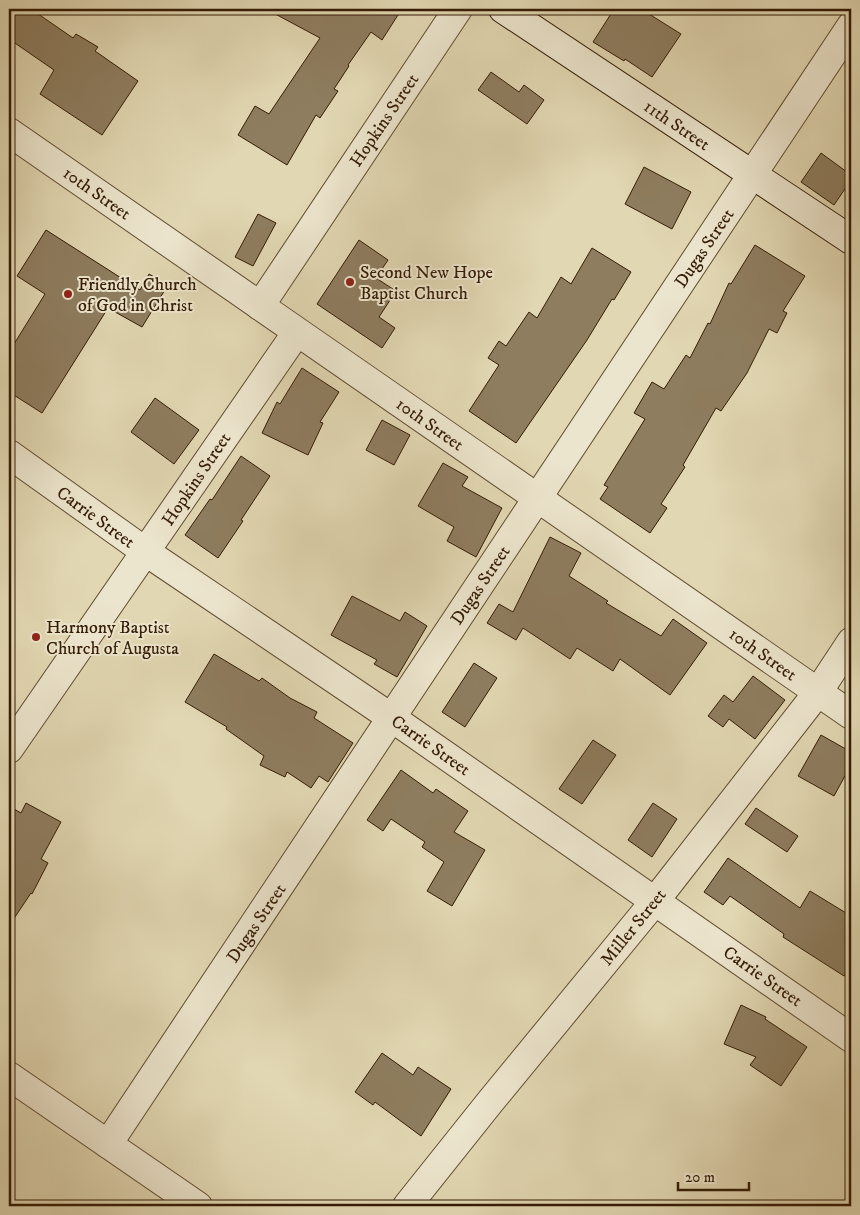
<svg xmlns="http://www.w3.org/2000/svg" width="860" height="1215" viewBox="0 0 860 1215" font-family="'IM FELL DW Pica',serif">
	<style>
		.building { fill: #8e7d5f; stroke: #351c05 }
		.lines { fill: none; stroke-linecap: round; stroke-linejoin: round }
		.minor-casing { stroke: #604b30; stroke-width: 30 }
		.tertiary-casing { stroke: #604b30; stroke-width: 30 }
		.secondary-casing { stroke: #351c05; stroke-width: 30 }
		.minor { stroke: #ece5cd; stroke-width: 28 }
		.tertiary { stroke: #ece5cd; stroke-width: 28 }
		.secondary { stroke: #ece5cd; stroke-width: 28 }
		.poi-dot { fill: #8f2418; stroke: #ece5cd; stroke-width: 2 }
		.labels { text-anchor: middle; stroke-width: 4; stroke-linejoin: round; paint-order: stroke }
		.street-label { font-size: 18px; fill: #351c05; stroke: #ece5cd }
		.poi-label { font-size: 18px; fill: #351c05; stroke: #ece5cd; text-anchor: start }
	</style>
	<rect width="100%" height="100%" fill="#e1d7b2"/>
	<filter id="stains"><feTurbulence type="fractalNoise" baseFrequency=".004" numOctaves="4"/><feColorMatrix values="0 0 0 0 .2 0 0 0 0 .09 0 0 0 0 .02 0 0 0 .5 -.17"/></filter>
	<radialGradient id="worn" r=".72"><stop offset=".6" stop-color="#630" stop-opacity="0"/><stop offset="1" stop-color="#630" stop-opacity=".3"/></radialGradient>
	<g class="building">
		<polygon points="18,9 31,9 73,38 76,34 98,47 95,51 138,81 102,135 40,94 54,70 9,39 9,23"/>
		<polygon points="266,9 389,9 398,15 382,40 371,32 348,65 349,66 334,89 338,91 320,118 316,115 287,165 238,135 255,106 269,114 320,38"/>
		<polygon points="614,9 641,9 681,34 652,77 625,59 624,61 593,42"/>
		<polygon points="491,72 519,92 524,85 544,100 527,124 478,90"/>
		<polygon points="821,153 851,175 851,180 834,205 801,182"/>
		<polygon points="644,167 691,192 672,229 625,204"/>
		<polygon points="258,214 276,223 253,266 235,257"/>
		<polygon points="46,230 140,290 149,274 168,285 142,327 108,308 42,413 9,392 9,352 45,294 17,276"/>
		<polygon points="359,240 388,260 376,278 396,291 379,317 395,328 382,348 317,304"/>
		<polygon points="755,245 805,276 783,311 787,313 777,333 769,329 747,373 721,411 716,408 683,465 685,467 661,504 667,508 650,533 600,499 608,487 604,485 645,419 634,413 652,382 664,389 686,355 690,358 708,323 710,324 729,283 731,284"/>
		<polygon points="592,248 631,272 614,300 612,299 587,340 516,443 469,411 499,365 488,358 499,341 506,346 529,312 537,318 561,277 571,284"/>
		<polygon points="302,368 339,392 320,422 323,423 308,455 262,433 277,402 280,404"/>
		<polygon points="155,398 199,430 174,464 131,432"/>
		<polygon points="382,420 410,435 394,465 366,450"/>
		<polygon points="241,456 270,476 241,520 243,521 218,558 185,535 210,499 212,500"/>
		<polygon points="443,463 468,477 462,486 502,508 476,557 447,541 454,527 418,506"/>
		<polygon points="550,537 581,553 569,576 608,601 606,603 661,636 673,619 707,643 670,695 620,659 613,671 577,648 570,659 523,628 516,640 487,623 499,604 513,612"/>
		<polygon points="352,596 400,621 405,612 427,626 397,677 374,664 377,660 331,635"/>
		<polygon points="214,654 259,681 262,678 290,698 317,712 314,718 353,743 328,782 319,776 311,788 287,772 285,777 260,765 264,756 226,729 227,727 185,702"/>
		<polygon points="474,663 497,678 465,727 442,712"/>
		<polygon points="753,676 785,700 755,739 729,719 723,727 708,716 724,695 733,702"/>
		<polygon points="821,735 851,752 851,765 834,796 798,776"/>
		<polygon points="593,740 616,755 582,804 559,789"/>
		<polygon points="401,770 433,793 436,789 468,811 454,832 485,850 452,906 427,891 444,862 422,847 425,842 391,819 383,831 367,820"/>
		<polygon points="26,803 61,822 41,859 48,863 32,894 31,893 9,926 9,806 21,813"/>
		<polygon points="653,803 677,819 652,857 628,840"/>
		<polygon points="756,808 798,836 787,852 745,824"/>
		<polygon points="728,858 800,908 810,891 851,916 851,966 844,976 783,937 784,934 730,896 723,905 704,892"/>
		<polygon points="741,1005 766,1017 765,1019 807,1047 781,1086 750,1065 756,1057 724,1044"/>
		<polygon points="382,1053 413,1075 418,1067 451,1089 421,1136 375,1102 373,1105 355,1092"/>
	</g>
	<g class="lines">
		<g class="minor-casing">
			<g id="minor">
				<polyline points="9,132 851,715"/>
				<polyline points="260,306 458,9"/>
				<polyline points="9,454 146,552 392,718 851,1038"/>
				<polyline points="9,749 297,332"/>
				<polyline points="108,1144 851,26"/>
				<polyline points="407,1206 490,1102 655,901 818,692 851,642"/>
			</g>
		</g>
		<g class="tertiary-casing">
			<polyline id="tertiary" points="9,1076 198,1206"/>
		</g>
		<g class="secondary-casing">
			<polyline id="secondary" points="503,9 851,240"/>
		</g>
		<use href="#minor" class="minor"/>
		<use href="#tertiary" class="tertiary"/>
		<use href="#secondary" class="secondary"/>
	</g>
	<g class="poi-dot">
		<circle cx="350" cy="282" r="5"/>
		<circle cx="68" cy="294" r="5"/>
		<circle cx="36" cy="637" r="5"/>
	</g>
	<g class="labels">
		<g class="street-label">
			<text transform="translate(384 120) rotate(-56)" y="6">Hopkins Street</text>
			<text transform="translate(677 125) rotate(34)" y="6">11th Street</text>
			<text transform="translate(97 193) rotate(35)" y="6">10th Street</text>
			<text transform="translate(704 248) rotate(-56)" y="6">Dugas Street</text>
			<text transform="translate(430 424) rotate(35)" y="6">10th Street</text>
			<text transform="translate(196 479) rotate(-56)" y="6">Hopkins Street</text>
			<text transform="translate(96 517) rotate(36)" y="6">Carrie Street</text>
			<text transform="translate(480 585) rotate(-56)" y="6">Dugas Street</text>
			<text transform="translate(763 654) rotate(35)" y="6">10th Street</text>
			<text transform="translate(431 745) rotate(35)" y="6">Carrie Street</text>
			<text transform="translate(256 923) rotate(-56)" y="6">Dugas Street</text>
			<text transform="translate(633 927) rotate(-51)" y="6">Miller Street</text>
			<text transform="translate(763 976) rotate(35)" y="6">Carrie Street</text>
		</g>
		<g class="poi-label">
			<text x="360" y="278">Second New Hope<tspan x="360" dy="21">Baptist Church</tspan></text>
			<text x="78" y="290">Friendly Church<tspan x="78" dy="21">of God in Christ</tspan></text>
			<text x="46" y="633">Harmony Baptist<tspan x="46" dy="21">Church of Augusta</tspan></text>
		</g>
	</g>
	<rect width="860" height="1215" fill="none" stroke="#e1d7b2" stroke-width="30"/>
	<rect x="10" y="10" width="840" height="1195" fill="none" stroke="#351c05" stroke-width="2.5"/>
	<rect x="15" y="15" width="830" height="1185" fill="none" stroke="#351c05"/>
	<path d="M678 1182v8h71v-8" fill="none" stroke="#351c05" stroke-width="2.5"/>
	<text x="685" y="1182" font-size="15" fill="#351c05" stroke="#ece5cd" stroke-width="4" paint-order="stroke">20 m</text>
	<rect width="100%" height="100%" filter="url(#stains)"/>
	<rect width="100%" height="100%" fill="url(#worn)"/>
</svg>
